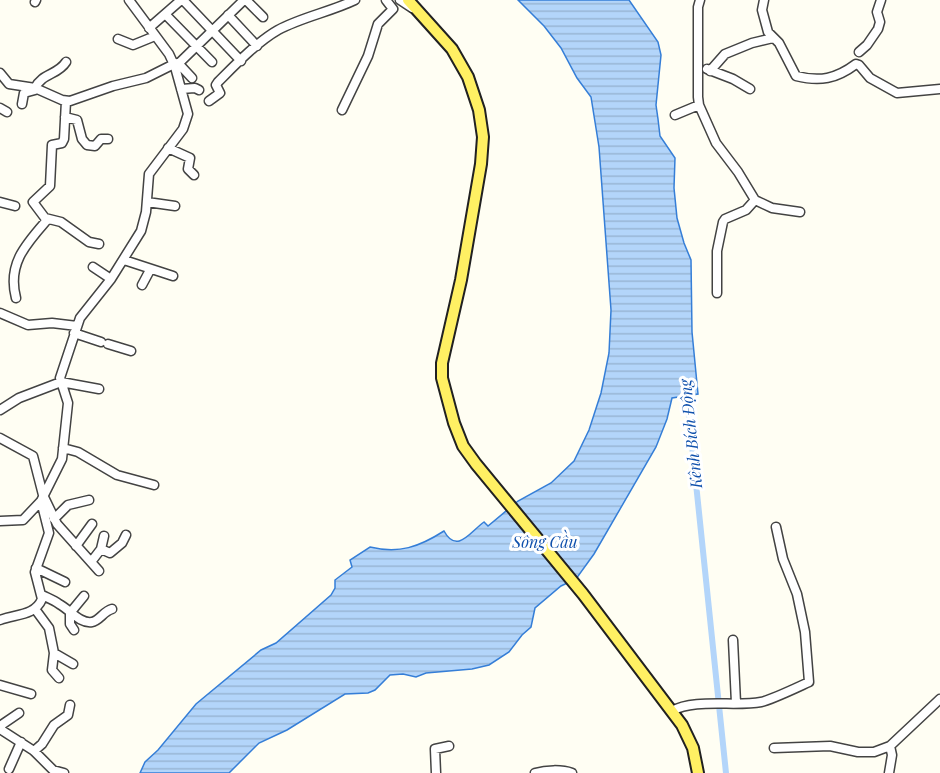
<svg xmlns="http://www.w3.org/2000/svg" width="940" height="773" font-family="'Playfair Display',serif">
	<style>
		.water { fill: url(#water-rules); stroke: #357ed7; stroke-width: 1.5 }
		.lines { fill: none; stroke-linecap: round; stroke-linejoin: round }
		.canal { stroke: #b3d5fa; stroke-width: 6 }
		.minor-casing { stroke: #434343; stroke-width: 11 }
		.major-casing { stroke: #212121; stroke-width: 14 }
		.minor { stroke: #fff; stroke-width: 8 }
		.major { stroke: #fff063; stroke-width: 10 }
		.labels { text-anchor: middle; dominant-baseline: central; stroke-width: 6; stroke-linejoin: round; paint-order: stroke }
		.water-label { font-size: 16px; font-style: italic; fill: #0f50ac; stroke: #fff }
	</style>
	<defs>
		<pattern id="water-rules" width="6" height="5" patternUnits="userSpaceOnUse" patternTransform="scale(1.5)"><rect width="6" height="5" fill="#b3d5fa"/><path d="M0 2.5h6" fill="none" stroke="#99b6d5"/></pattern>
	</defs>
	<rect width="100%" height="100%" fill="#fffef3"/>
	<path class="water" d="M518 0H629L658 42 661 55 656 105 658 119 660 136 675 158 674 188 677 218 684 243 691 260 692 332 698 394 672 398 667 419 656 447 594 554 576 579 561 586 535 608 531 627 522 635 509 652 489 665 472 669 426 673 416 677 403 674 390 675 375 690 368 693 345 694 287 730 259 743 229 773H140L145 762 158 750 196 704 261 650 276 643 331 595 335 588V580L352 567 350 560 370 547C399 554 419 547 444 531 457 555 471 531 484 522L488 526 518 501 551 483 574 461 589 430 601 393 609 353 611 310 599 147 591 97 577 78 561 48 544 26Z"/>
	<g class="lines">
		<path class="canal" d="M686 387 726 773"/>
		<g class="minor-casing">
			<path id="minor" d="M183 0 241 61
				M246 0 263 17
				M400 0 412 8
				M700 0 698 7V97L699 105 716 143 738 172 755 200 772 208 800 212
				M764 0 762 10 768 32 779 43 796 76C820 82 836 79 856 64L859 65 870 78 897 93 940 89
				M35 2 36 0
				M165 14 212 62
				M228 15 257 46
				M149 28 181 0
				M118 39 133 45 155 36
				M859 52 867 45 878 29 880 22 877 12 881 0
				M178 63 192 78
				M175 67 244 0
				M707 69 733 79 750 89
				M710 71 725 54 752 43 773 38
				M0 73 9 84 35 88 62 100 70 101 113 86 146 78 174 64
				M35 88C42 73 58 75 66 62
				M181 89 195 88 199 90
				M66 101 64 139 62 143 52 145 50 186 33 202 45 218 61 222 89 242 99 244
				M209 101 220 93 216 85 218 82C235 65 257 42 278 30 302 17 330 12 355 0
				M22 104 24 93 35 90
				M0 108 7 112
				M342 110 368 56 378 24 393 9 386 0
				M675 115 699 105
				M65 117 77 120 82 139 87 145 95 146 101 139H108
				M168 148 190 158 188 169 194 175
				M0 202 15 206
				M147 202 175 206
				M124 260 173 276
				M93 267 111 279
				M142 285 150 270
				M717 293V251L723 222 725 219 746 210 755 200
				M16 298C7 264 26 244 47 220
				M0 313 28 325 52 323 77 326
				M74 333 101 342
				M108 344 131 351
				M0 410 19 398 61 382 99 389
				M0 438 33 456 43 495 57 524 99 571
				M63 448 78 452 117 475 154 485
				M54 519 68 505 89 500
				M0 521 23 520 41 501
				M76 546 92 524
				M101 549 110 553 122 543 126 535
				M91 562 101 549 104 536
				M36 568 65 582
				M42 595C48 598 54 600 59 604 69 609 80 624 92 622 99 621 104 611 112 609
				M35 609 49 628 54 653 73 664
				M0 620C15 614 35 616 42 599L35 572 49 533 41 501 62 459 68 403 60 378 80 318 111 279 141 231 146 212 149 174 183 129 188 114 175 67 169 54 129 0
				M74 630 70 624V613L84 596
				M733 640 736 703
				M54 653 52 670 59 678
				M0 685 31 694
				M672 711C694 698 736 707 761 702 771 700 798 687 809 682L805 632 797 594 783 559 776 527
				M0 726 19 713
				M0 729 34 751 53 770 64 773
				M774 748 830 746 858 752H874L890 746 940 699
				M34 751 42 744 54 725 68 715 70 705
				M9 769 21 742
				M436 773 435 749 449 746
				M535 773C546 770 561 769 572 773
				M889 773 892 755 890 746"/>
		</g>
		<g class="major-casing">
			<path id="major" d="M408 0 452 49 468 77 479 110 483 137 481 164 461 280 442 363V378L454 423 463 446 476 464 583 594 682 725 693 748 698 773"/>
		</g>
		<use href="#minor" class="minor"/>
		<use href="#major" class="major"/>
	</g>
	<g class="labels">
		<g class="water-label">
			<text transform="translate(690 434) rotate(-96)">Kênh Bích Động</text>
			<text x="545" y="541">Sông Cầu</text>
		</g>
	</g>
</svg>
